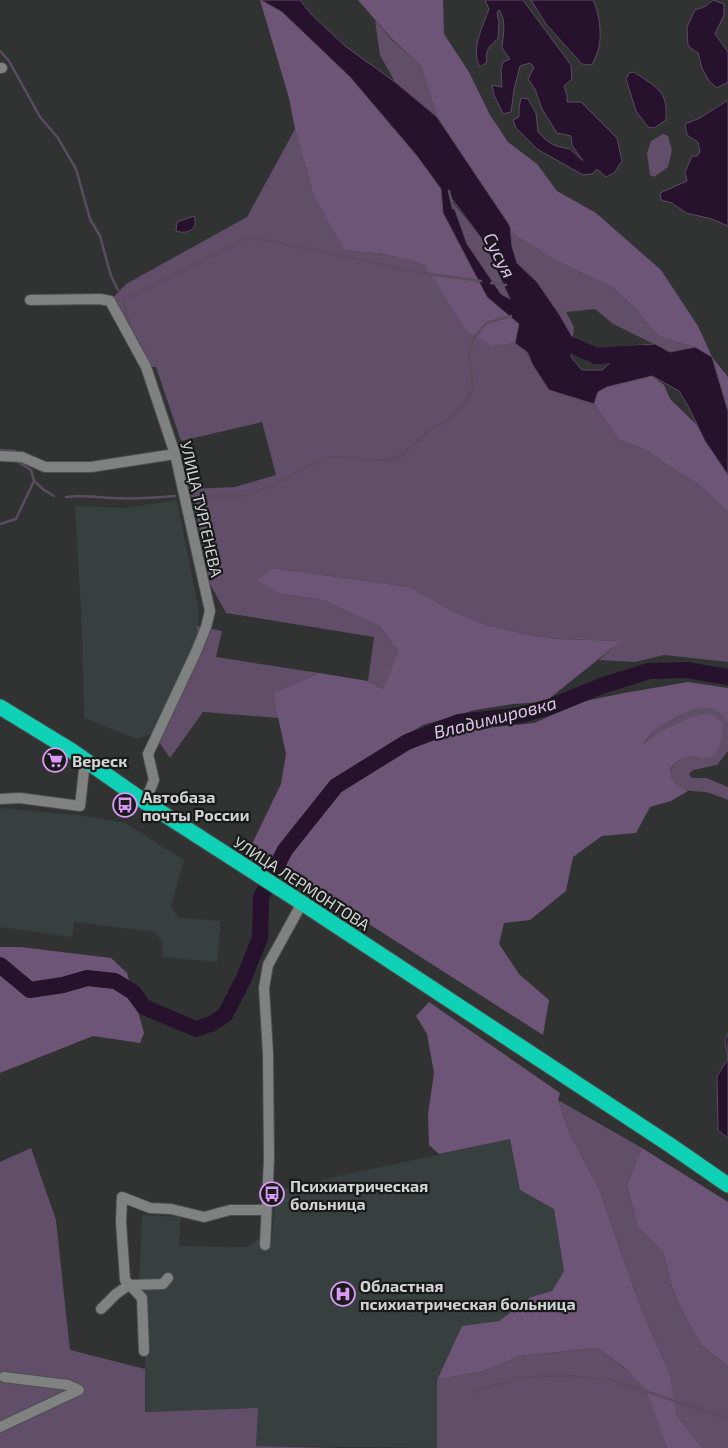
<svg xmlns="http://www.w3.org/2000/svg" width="728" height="1448" font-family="'Exo 2',sans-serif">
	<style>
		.built { fill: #37403e }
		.green { fill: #614e68 }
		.forest { fill: #6c5576 }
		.water { fill: #27122e; stroke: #5b4c60; fill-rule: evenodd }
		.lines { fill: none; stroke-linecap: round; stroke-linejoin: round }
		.stream { stroke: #5b4c60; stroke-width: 2.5 }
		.river { stroke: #27122e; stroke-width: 16 }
		.street-casing { stroke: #4c4f4e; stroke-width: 12 }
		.highway-casing { stroke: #4c4f4e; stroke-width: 17 }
		.street { stroke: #7f8281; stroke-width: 10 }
		.highway { stroke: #0ed1b6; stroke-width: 15 }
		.labels { text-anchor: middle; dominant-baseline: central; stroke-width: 4.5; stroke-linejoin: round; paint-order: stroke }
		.street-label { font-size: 16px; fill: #d3d5d5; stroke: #191a1a }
		.poi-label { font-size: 16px; font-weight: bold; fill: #d3d5d5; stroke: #191a1a; text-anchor: start }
		.water-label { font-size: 18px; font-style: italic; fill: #e6bdf6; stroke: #191a1a }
	</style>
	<rect width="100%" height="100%" fill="#303332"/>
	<path class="built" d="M177 500 199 612 197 635 153 733 137 739 84 718 82 630 75 506 126 508Z
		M0 808 78 815 125 823 184 860 171 906 179 918 221 921 217 962 162 957 163 942 155 932 74 922 72 937 0 927Z
		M510 1139 520 1190 554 1209 564 1271 552 1291 531 1297 499 1321 462 1326 437 1380V1448L256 1446 257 1408 145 1412V1283H139L142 1215 181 1217 179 1246 247 1247 259 1238H272L276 1190Z"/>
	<path class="green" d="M375 20 392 40 421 66 437 117 395 82 380 55Z
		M295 129 314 197 344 250 384 254 425 265 492 346 515 343 526 351 532 364 549 390 594 404 619 440 646 450 673 469 697 483 728 512V662L664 655 635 662 599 660 620 641 559 639 530 635 486 625 453 611 409 587 273 568 282 594 323 600 379 626 398 651 383 689 368 681 374 637 226 613 210 584 192 489 235 487 276 475 262 422 181 441 156 367H146L110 301 126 284 247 217Z
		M663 134 668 136 672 150 668 167 654 177 650 175 647 153 651 141Z
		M450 199 482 239 511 299 501 294 467 244 453 210Z
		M510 226 516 236 559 262 612 287 635 308 651 328 660 337 695 347 670 352 613 324 595 309 566 312 574 327 573 338 559 314 537 282 517 263 511 243Z
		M197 626 222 631 216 657 319 673 273 693 279 718 203 712 170 758 153 733 197 635Z
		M703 707 716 710 725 718 728 724V751L717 765 693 770 689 774 692 778H706L728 787V800C721 797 713 794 706 792 695 791 685 792 676 785 661 773 677 757 691 756 696 756 702 758 707 759L704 713C680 721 660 732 641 747L656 728 687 712Z
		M558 1100 642 1148 627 1185 638 1227 663 1252 672 1287 685 1317 702 1346 728 1366V1448H703L676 1415 651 1401 667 1448H437V1380L483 1371 520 1356 597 1348 626 1369 669 1372 640 1306 599 1189 569 1132Z
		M31 1148 56 1220 70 1350 145 1369V1412L258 1408 256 1446 339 1448H0V1162Z"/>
	<path class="forest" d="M260 0 282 12 350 77 417 156 441 189 443 213 487 297 519 324 515 343 492 346 466 330 425 265 384 254 344 250 314 197 295 129 289 98Z
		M358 0H443L444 34 469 72 490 115 508 142 537 164 557 191 596 213 661 270 698 326 712 357 728 377V411L712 357 695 347 660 337 651 328 635 308 612 287 559 262 516 236 437 117 421 66 392 39Z
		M652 376 664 385 670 399 696 424 728 475V512L697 483 673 469 646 450 619 440 594 404 597 392 607 387Z
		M273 568 409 587 453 611 486 625 530 635 559 639 621 641 545 702 513 704 475 710 423 725 385 748 468 730 534 723 585 701 624 693 688 682 728 688V724C715 698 692 709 673 719 668 722 661 725 656 729 651 733 647 739 643 744L662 731 689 718 704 713 715 716 723 724C723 734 720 753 709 758 704 760 698 757 694 756 685 756 670 763 670 772 670 783 679 786 688 791L671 801 650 807 636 833 602 836 573 857 566 891 530 920 504 923 499 944 519 974 549 1000 543 1035 253 850 252 844 281 784 286 754 273 693 319 673 368 681 383 689 398 651 379 626 323 600 282 594 257 581Z
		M0 947H21L111 958 127 973 144 1033 140 1043 93 1036 0 1073Z
		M429 1002 560 1093 558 1100 569 1132 599 1189 640 1306 669 1372 676 1415 703 1448H667L646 1389 624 1367 597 1348 520 1356 483 1371 437 1380 462 1326 499 1321 531 1297 552 1291 564 1271 554 1209 520 1190 510 1139 439 1154 429 1145 428 1114 434 1073 427 1034 416 1016Z
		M642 1148 728 1202V1366L702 1346 685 1317 672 1287 663 1252 638 1227 627 1185Z"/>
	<path class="water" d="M261 0H300L311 14 345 46 395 82 437 117 510 226 512 246 517 263 537 282 559 314 573 338 571 357 582 370H602L629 346 655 344 670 352 695 347 712 357 728 411V475L705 441 688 406 679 391 652 376 607 387 598 392 594 404 549 390 532 364 528 353 515 343 519 324 487 297 443 213 441 189 417 156 350 77 282 12ZM450 196 482 239 510 299 501 294 467 244Z
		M485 0H523L571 65 572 79 564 86 567 95V102H581L617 138 622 161 614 173 606 177 597 169 592 174 583 175 537 149 516 128 513 120 519 117V108L521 98 528 99 536 113 538 132 546 140 556 146 570 149 583 161 572 145 571 136 557 133 542 109 535 89 528 79 534 67 530 63 520 66 514 90 511 112 503 114 494 95 492 85 502 87 501 70 503 62 510 59 502 48C503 35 507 21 499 10L497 12 499 23 498 39C489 46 485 50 487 62L480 67C470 50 483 26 489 9Z
		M531 0H593C599 12 602 33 599 47 598 53 594 59 592 65L582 64 546 24Z
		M713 0 724 4V15L715 34 728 52V82L717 88 709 81 702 68 698 53 688 46 687 27 695 10 706 6Z
		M634 72C657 88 668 90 666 120L654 128 648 127 636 111 626 79 629 73Z
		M728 100V226L712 219 686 213 672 203 661 200 660 193 687 181 685 172 692 156H697L700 152 698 142 687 135 685 124 700 118Z
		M194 216C199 229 187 235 176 231L177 222Z
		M728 1033V1138L718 1130 717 1076 728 1059 725 1039Z"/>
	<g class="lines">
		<path class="stream" d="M0 51 9 61 40 117 58 138 76 169 90 219 100 236 111 276 118 290
			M449 191 453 208
			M491 283 506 285
			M131 332 123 300 247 238H254L428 274 481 281
			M137 341 145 351
			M0 450 15 451
			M18 462 31 470 34 481 44 490 54 496
			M188 496H243L272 486 314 463 330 457H343L369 461 387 460 402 455 430 430 449 419 466 402 473 389 469 357 472 341 486 323 511 316
			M66 497C82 495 96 497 112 498 133 499 154 498 175 496
			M0 524 16 519 34 481
			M473 1392 518 1378 559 1375 613 1380 728 1419"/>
		<path class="river" d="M553 337 596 356 641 353
			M0 965 30 990 63 985 87 978 115 981 133 992 144 1007 196 1029 211 1024 225 1015 243 980 260 938 261 897 285 850 336 786 407 742 459 722 521 715 552 706 604 685 649 671 687 670 728 677"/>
		<g class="street-casing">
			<path id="street" d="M0 68H2
				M30 300 100 299 110 301 146 367 175 454 210 611 206 627 196 652 148 754 154 780 145 802
				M0 456 22 457 45 467H91L175 454
				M0 799 20 798 80 806 85 761
				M265 1245 269 1159 268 1054 264 988 268 965 302 903
				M101 1309 116 1294 129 1285 163 1284 168 1278
				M144 1351 142 1298 125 1280 121 1222 122 1197 150 1208 171 1209 204 1217 230 1210H266
				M0 1427 79 1390 68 1385 4 1377"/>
		</g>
		<g class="highway-casing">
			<path id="highway" d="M0 707 72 751 145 802 302 903 670 1145 728 1185"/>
		</g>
		<use href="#street" class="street"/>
		<use href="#highway" class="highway"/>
	</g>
	<defs>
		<g id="supermarket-ring" transform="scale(1.25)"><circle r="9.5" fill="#191a1a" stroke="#db99f5" stroke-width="1.5"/><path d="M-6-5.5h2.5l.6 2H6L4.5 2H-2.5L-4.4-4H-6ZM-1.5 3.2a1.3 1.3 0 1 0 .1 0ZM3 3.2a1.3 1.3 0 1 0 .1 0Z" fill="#db99f5"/></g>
		<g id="bus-ring" transform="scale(1.25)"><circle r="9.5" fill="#191a1a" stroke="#db99f5" stroke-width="1.5"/><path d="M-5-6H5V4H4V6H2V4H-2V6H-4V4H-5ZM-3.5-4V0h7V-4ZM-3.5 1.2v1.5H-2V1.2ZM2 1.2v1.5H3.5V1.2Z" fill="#db99f5"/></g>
		<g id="hospital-ring" transform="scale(1.25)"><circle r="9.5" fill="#191a1a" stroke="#db99f5" stroke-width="1.5"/><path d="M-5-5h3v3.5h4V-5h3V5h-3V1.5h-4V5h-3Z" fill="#db99f5"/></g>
	</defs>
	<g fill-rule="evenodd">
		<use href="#supermarket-ring" x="55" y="760"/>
		<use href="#bus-ring" x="125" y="805"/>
		<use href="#bus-ring" x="272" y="1194"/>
		<use href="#hospital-ring" x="343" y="1294"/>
	</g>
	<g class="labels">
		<g class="street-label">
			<text transform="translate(202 509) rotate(77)">УЛИЦА ТУРГЕНЕВА</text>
			<text transform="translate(302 883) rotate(33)">УЛИЦА ЛЕРМОНТОВА</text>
		</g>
		<g class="poi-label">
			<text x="72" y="760">Вереск</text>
			<text x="142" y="796">Автобаза<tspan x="142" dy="18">почты России</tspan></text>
			<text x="290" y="1185">Психиатрическая<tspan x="290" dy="18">больница</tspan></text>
			<text x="360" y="1285">Областная<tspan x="360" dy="18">психиатрическая больница</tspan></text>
		</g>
		<g class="water-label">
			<text transform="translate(500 255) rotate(63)">Сусуя</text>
			<text transform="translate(495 717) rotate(-14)">Владимировка</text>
		</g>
	</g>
</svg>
